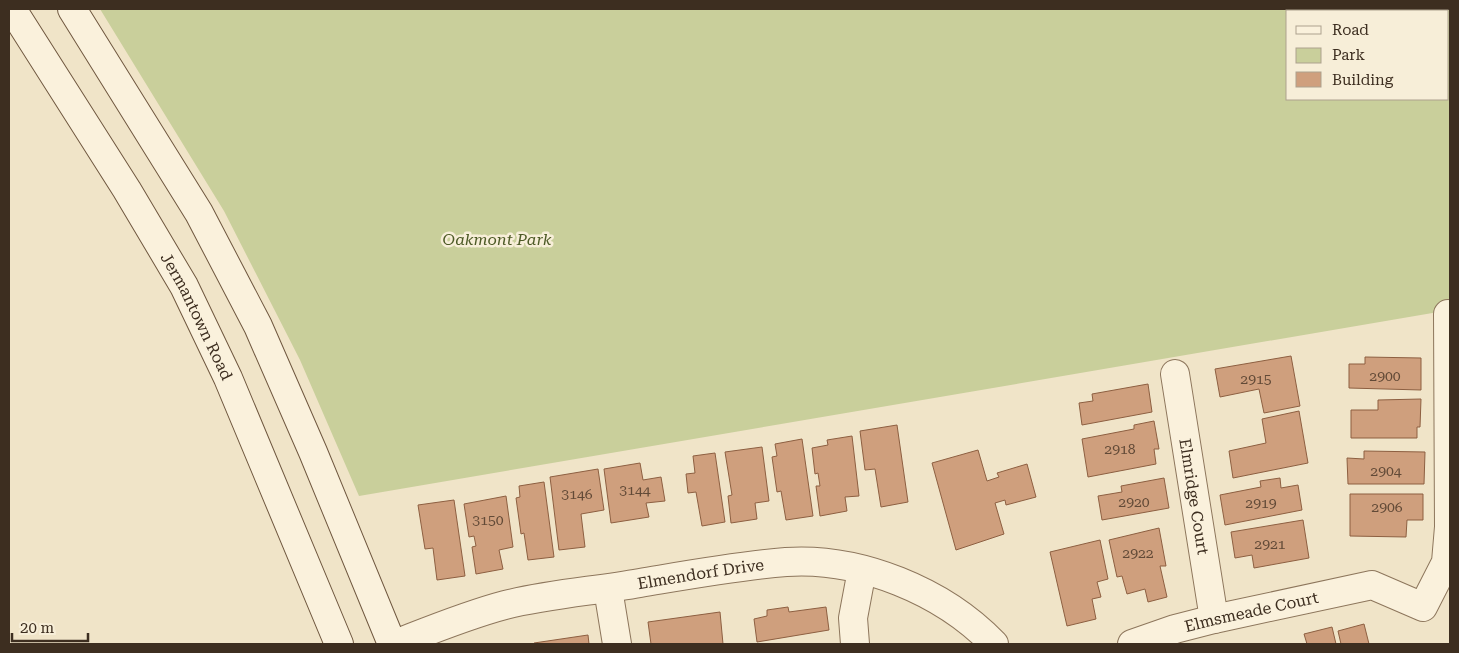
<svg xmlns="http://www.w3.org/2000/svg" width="1459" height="653" font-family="'Roboto Serif',serif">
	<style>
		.green { fill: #c9cf9b; fill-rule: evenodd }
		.building { fill: #cf9f7d; stroke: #8d5f41 }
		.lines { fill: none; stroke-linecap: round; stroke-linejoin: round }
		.minor-casing { stroke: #8d765c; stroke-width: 30 }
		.secondary-casing { stroke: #6f573f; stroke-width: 30 }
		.minor { stroke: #faf1dc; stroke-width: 28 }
		.secondary { stroke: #faf1dc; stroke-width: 28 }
		.labels { text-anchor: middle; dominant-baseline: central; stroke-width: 5; stroke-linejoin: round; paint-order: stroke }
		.number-label { font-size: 14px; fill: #624a37 }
		.park-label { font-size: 16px; font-style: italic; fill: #4d5a26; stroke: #f7eed8 }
		.street-label { font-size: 16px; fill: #3d2e20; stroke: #f7eed8 }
	</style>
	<rect width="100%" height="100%" fill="#f0e4c8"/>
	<path class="green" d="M100 9H1450V310L359 496 300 360 224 211ZM1288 11H1448V99H1288Z"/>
	<path class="building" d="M1291 356 1300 406 1264 413 1259 389 1220 397 1215 369Z
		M1365 357 1421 358V390L1349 388V364H1365Z
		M1148 384 1152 412 1082 425 1079 403 1093 401 1092 394Z
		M1421 399 1420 427H1417V438H1351V410H1378V400Z
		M1299 411 1308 463 1233 478 1229 451 1266 443 1262 419Z
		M1154 421 1159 449H1154L1156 464 1088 477 1082 439 1134 429V425Z
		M897 425 908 502 881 507 875 469 865 470 860 431Z
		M852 436 859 496 845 497 847 511 820 516 816 486H820L818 473 815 474 812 448 828 445 827 440Z
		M802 439 813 516 786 520 781 491 777 492 772 457 777 456 775 444Z
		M762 447 769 501 755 503 757 519 731 523 728 496 732 495 725 452Z
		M978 450 987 481 999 477 997 473 1027 464 1036 497 1006 505 1005 500 995 503 1004 534 956 550 932 463Z
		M1364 451 1425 452 1424 484H1348L1347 458 1364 459Z
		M715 453 725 522 702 526 696 492 688 493 686 474 695 473 693 456Z
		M640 463 643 480 661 477 665 501 646 503 649 517 611 523 604 469Z
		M598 469 604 510 581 514 585 547 559 550 550 477Z
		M1164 478 1169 508 1102 520 1098 496 1122 492 1121 486Z
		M1280 478 1281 488 1298 485 1302 510 1225 525 1220 495 1261 487 1260 481Z
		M544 482 554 557 528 560 524 533 521 534 516 498 520 497 519 486Z
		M1350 494H1423V520H1407L1406 537 1350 536Z
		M506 496 513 547 499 550 503 569 476 574 472 547 476 546 474 536 469 537 464 504Z
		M454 500 465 576 437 580 433 548 425 549 418 505Z
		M1303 520 1309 558 1254 568 1252 555 1235 558 1231 532Z
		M1159 528 1166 566H1160L1167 597 1148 602 1145 589 1127 594 1122 576 1117 577 1109 540Z
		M1100 540 1108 579 1097 582 1101 597 1092 599 1096 619 1067 626 1050 552Z
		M788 607 789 612 826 607 829 630 757 642 754 619 767 616V610Z
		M720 612 723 644H651L648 622Z
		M1364 624 1369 644H1341L1338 631Z
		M1332 627 1336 644H1307L1304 634Z
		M588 635 589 644H534V643Z"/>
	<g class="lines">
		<g class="minor-casing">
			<g id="minor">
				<path id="s1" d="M1175 374 1214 619"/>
				<path d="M608 589 617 644"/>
				<path id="s2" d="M395 644C431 630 467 615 505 605 549 594 595 591 640 583 688 575 737 566 786 562 860 557 943 591 994 644"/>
				<path d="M855 644 853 618 862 570"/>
				<path id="s3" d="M1132 644 1175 629 1214 619 1372 585 1423 607 1446 562 1449 527 1448 314"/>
			</g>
		</g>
		<g class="secondary-casing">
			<g id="secondary">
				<path id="s4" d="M12 9 127 190 184 286 228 378 339 644"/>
				<path d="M72 9 199 213 258 326 313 452 392 644"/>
			</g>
		</g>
		<use href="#minor" class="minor"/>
		<use href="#secondary" class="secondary"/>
	</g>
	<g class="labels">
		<g class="number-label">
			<text x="1385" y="376">2900</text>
			<text x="1256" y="379">2915</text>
			<text x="1120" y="449">2918</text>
			<text x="1386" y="471">2904</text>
			<text x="635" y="490">3144</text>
			<text x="577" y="494">3146</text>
			<text x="1134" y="502">2920</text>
			<text x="1261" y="503">2919</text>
			<text x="1387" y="507">2906</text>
			<text x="488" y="520">3150</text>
			<text x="1270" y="544">2921</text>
			<text x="1138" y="553">2922</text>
		</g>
		<g class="park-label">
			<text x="497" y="239">Oakmont Park</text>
		</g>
		<g class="street-label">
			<text stroke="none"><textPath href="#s4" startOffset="359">Jermantown Road</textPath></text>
			<text stroke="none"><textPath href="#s1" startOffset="124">Elmridge Court</textPath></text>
			<text stroke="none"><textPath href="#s2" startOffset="315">Elmendorf Drive</textPath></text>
			<text stroke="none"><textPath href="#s3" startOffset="124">Elmsmeade Court</textPath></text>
		</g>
	</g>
	<rect width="1459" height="653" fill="none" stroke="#3d2e20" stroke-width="20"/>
	<rect x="1286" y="10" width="162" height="90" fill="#f7eed8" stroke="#ada18e"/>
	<rect x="1296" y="26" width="25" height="8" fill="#faf1dc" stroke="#ada18e"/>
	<text x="1332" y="35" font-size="15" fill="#3d2e20">Road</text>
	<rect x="1296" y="48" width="25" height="15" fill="#c9cf9b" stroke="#ada18e"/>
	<text x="1332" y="60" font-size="15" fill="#3d2e20">Park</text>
	<rect x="1296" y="72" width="25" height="15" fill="#cf9f7d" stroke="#ada18e"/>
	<text x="1332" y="85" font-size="15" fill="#3d2e20">Building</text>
	<path d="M12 633v8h76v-8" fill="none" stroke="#3d2e20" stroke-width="2.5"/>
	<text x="20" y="633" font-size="15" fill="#3d2e20" stroke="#f7eed8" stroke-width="4" paint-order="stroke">20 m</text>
</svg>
